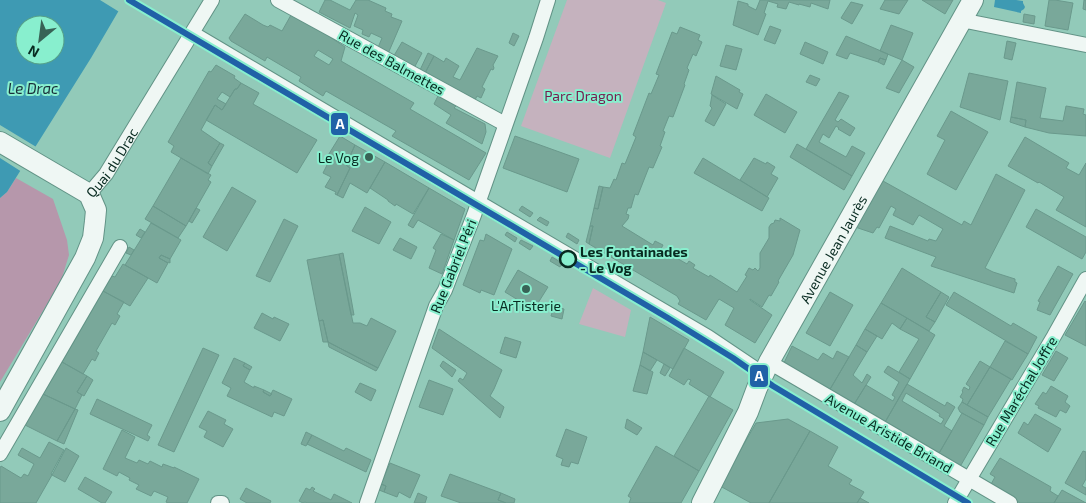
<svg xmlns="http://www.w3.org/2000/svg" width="1086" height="503" font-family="'Exo 2',sans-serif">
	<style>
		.green { fill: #c5b2be }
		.forest { fill: #b697ab }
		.water { fill: #3e9ab3; fill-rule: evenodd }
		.pier { fill: #92cab9 }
		.building { fill: #79a89a; stroke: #6a998c; fill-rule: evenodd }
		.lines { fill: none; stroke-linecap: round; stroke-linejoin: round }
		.street-casing { stroke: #629386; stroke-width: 16 }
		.secondary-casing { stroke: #629386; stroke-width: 22 }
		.street { stroke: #eff7f4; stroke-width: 14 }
		.secondary { stroke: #eff7f4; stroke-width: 20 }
		.tram-1-casing { stroke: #88efce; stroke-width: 10 }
		.tram-1 { stroke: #2061a7; stroke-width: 6 }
		.poi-dot { fill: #386356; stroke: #88efce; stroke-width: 2 }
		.stop-dot { fill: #88efce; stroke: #082b21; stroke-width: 2.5 }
		.labels { text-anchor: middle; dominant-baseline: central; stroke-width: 4; stroke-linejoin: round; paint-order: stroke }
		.street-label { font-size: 14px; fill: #082b21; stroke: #88efce }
		.park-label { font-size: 14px; fill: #771c4f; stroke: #88efce }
		.poi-label { font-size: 14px; fill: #082b21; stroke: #88efce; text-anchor: end }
		.stop-label { font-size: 14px; font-weight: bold; fill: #082b21; stroke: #88efce; text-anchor: start }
		.water-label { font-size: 15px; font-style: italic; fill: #192f3a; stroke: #88efce }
		.line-badge { stroke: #88efce; stroke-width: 2 }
		.badge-label { font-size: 14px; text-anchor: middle; font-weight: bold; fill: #fff }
	</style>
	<rect width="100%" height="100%" fill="#92cab9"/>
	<path class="green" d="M567 0H658L666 3 610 158 521 126Z
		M593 288 631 310 625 337 579 324Z"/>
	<path class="forest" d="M16 178 53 199 67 240 69 255 61 281 0 382V198L7 192Z"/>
	<path class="water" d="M0 0H125L91 58 7 192 0 198ZM25 25H55V55H25Z
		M995 0H1016L1023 1V3L1025 7 1024 9 1021 11V13L994 7Z"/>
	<path class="pier" d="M100 0H128L121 13Z
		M0 125 38 148 22 172 0 158Z"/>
	<path class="building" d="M325 0H330L350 10 356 0H368L386 8 385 11 392 14 391 17 402 21 387 56 377 50 382 38 371 33 369 37 362 34 363 30 354 26 358 15 355 13 350 28 319 12Z
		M760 0H830L828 9 811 3 810 7 799 4V5L789 2 786 9 777 7 778 4 768 1 764 13 766 14 758 35 733 25 738 1 748 4V6L756 10Z
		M885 0H908L899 14 880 9Z
		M922 0H953L945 14Z
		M1049 0H1055L1073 3 1068 30 1045 26Z
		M1084 0H1086V10L1083 9Z
		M851 2 863 5 852 24 841 18Z
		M245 14 263 25 268 27 270 25 282 31 291 15 327 35 345 47 341 61 414 103 410 109 486 153 469 180 392 136 396 131 326 91 323 96 299 81 301 77 267 57 265 61 231 41 229 38ZM318 50 333 59 329 65 314 56Z
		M1024 14 1035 16 1034 24 1023 22Z
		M891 25 913 33 902 60 880 51Z
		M770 26 781 30 775 44 764 40Z
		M680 27 700 35 698 40 702 42 696 56 693 54 687 68 689 70 684 84 685 85 673 117 669 116 663 131 665 132 660 146 662 147 653 168 649 167 638 195 635 194 631 208H628L626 214 629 215 628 219 622 226 653 245 655 241 663 245 661 249 687 264 689 261 695 265 693 268 709 277 710 275 737 292 747 276 745 275 749 268 753 270 755 268 758 271 760 268V253L769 238V227L771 224 774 223 775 220 780 221V218L800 230 793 255 778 281 779 282 771 296 769 295 762 307 750 299V300L772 315 755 343 725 325 734 308 719 299 706 320 678 304 680 301 677 296 589 244 593 226H590L594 208 598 209 603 187 610 188 614 179 616 180 622 163 625 164 636 137 633 135 649 93 651 94 659 75 656 74 672 32 677 34Z
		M513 33 519 36 514 46 509 43Z
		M846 36 888 54 886 60 880 58 878 62 850 53 847 59 836 55Z
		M1007 41 1016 43 1012 60 1004 58Z
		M402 42 422 53 413 70 392 59Z
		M805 42 828 52 823 64 800 54Z
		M726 45 742 49 736 70 720 66Z
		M477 48 498 56 493 65 494 68 493 70 491 69 482 87 485 89 481 98 477 96 474 102 424 75 434 56 444 62 446 58 459 66 453 77 460 80Z
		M428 53 434 56 425 73 420 70Z
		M880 58 886 60 884 65 878 62Z
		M902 60 914 67 899 93 886 88Z
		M216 65 235 76 234 78 241 83 237 89H235L230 97 222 92 217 99 226 104 222 110 215 105 201 130 220 143 208 163 212 166 208 174 171 152 174 146 168 142 209 71 211 72Z
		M969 73 1008 81 1000 120 960 107Z
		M810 75 820 79 816 86 806 82Z
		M716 76 740 90 739 92 743 94 737 109 711 94Z
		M1017 82 1046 88 1040 118 1063 121 1066 106 1084 109 1083 114 1086 115V136L1049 133 1025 127 1026 120 1011 117Z
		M241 83 259 93 253 104 317 140 297 173 206 120 215 105 222 110 235 89H237Z
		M839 92 849 96 835 120 838 122 841 119 855 128 850 136 838 129 839 128 836 126 829 138 823 134 819 142 846 157 852 146 865 153 852 176 806 149Z
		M766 94 797 112 785 133 754 115Z
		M712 95 726 104 714 126 705 121 712 108 710 106Z
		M438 96 456 106 454 108 485 124 486 132 482 144 446 123 451 115 434 104Z
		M951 111 988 132 956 190 927 174 945 140 937 136Z
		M1011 117 1026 120 1025 127 1010 122Z
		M340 136 355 145 346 165 350 168 337 195 335 194 336 192 325 187 331 177 323 173 330 159 327 157Z
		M515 136 579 159 567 192 503 168Z
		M1025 137 1069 163 1066 168 1079 175 1086 163V227L1056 210 1064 197 1039 182 1038 183 1008 166Z
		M220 143 224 145 212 166 208 163Z
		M797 144 852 176 844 190 790 157Z
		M355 145 385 162 367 193 350 183 343 198 337 195 350 168 346 165Z
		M181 158 211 175 208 180 211 182 186 226 153 206Z
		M703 158 769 198 762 211 694 173Z
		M754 158 766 164 767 162 775 167 771 174 778 178 767 197 740 180Z
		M385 162 429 188 413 214 396 204 395 206 388 201V200L370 188Z
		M996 174 1025 190 985 268 993 272 1015 279V282L1017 283 1014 293 931 266 936 257 885 238 890 226 928 241 929 239 936 241 943 229 919 215 913 225 893 215 896 209 891 206 879 228 877 227 873 233 855 227 883 181 962 225 964 221 971 225Z
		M599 186 603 187 598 209 594 208Z
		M232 187 256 201 227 251 203 237Z
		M429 188 465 209 454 240 418 220 413 228 408 225Z
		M153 206 186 226 178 238 145 219Z
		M522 206 533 213 530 217 519 210Z
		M365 207 391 222 379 244 352 231Z
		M196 208 200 210 192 223 189 221Z
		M1036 209 1086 237V252L1082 259 1026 227Z
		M540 217 549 222 547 226 537 220Z
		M284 219 298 226 270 282 256 276Z
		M151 223 181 240 170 259 161 255 159 258 168 263 157 283 125 265Z
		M590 226H593L589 244 586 242Z
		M140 229 145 232 141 238 136 235Z
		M507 232 517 238 515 242 505 235Z
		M568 233 579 240 577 244 566 237Z
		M441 234 454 240 442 274 429 268 436 250 433 248Z
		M486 234 512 249 494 295 481 290 480 293 463 285 480 240 484 241Z
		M400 238 417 247 411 259 393 250Z
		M521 240 533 246 530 250 519 243Z
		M129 247 134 250 131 255 126 253Z
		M343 253 354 315H351L339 254Z
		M339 254 353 323H360L367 326 371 318 396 331 378 368 328 342 323 320 319 321 307 260Z
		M161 255 170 259V263L168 262V263L159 258Z
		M552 257 562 263 560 267 550 261Z
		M123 264 148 278 130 306 103 291 112 276 115 277Z
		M1058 266 1073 274 1050 315 1037 310 1040 302 1038 301Z
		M902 268 941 292 926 317 935 322 929 331 881 303Z
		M518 270 548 287 533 311 520 308 523 303 505 292Z
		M103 291 124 302 117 314 120 316 115 325 112 323 96 351 99 353 95 361 92 359 83 374 62 362Z
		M830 292 853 305 830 346 806 333Z
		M941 292 949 297 935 322 926 317Z
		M954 292 1011 326 1013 323 1037 337 1028 354 946 305Z
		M1085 301 1086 302V346L1065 335Z
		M881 303 907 318 900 329 892 323 882 339 865 329Z
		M554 306 557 307 556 309 559 310 560 308 564 309 562 319 551 316Z
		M262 313 273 319 274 317 289 324 280 341 254 328Z
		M650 317 689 340 673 369 643 352Z
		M907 318 935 335 910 379 899 372 919 339 900 329Z
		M323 320 328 342H323L319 321Z
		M439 329 502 370 494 389 490 396 504 407 500 418 458 381 460 378 463 380 467 373 432 348Z
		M865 329 877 336 867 352 856 345Z
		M505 337 521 342 516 358 500 353Z
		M1005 341 1028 354 1012 380 990 367Z
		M328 342 378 368 376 371 329 347Z
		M856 345 867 352 853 375 862 383 867 374 871 377 853 406 829 391Z
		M792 346 818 360 823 353 833 359 837 351 849 357 829 391 783 365Z
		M203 348 219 355 174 452 158 445Z
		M684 348 724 372 710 397 689 384 691 380 688 379 684 385 669 376Z
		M1056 351 1068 358 1054 381 1042 375Z
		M643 352 657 360 650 371 640 365Z
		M234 358 245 363 243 366 250 370 244 382 254 388V386L264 390 263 392 270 396 273 390 292 399 284 416 274 412 272 417 227 396 231 388 222 383Z
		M443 361 456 370 452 377 440 366Z
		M980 361 990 367 967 405 962 402 963 399 960 397 963 392 962 391 964 387 969 390 970 387 966 384Z
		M62 362 87 376 77 392 82 395 75 409 43 394Z
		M245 363 252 367 250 370 243 366Z
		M664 364 670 368 665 376 660 373Z
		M640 365 653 372 647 394 633 391Z
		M888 366 910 379 884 424 853 406 866 385 893 401 895 397 892 395 899 382 884 372Z
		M990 367 1011 379 988 417 967 405Z
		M87 376 93 380 84 396 77 392Z
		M429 380 453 389 443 415 419 407Z
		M360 383 376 390 371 401 355 392Z
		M907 384 945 406 947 402 955 407 944 426 952 431 938 455 884 424ZM906 393 940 414 939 416 944 419 941 424 902 401Z
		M1051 386 1068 396 1065 402 1070 406 1066 413 1060 410 1056 417 1038 408 1039 406 1035 404 1043 392 1046 394Z
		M264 390 272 394 270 396 263 392Z
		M43 394 75 409 57 441 25 425Z
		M709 396 733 410 699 471 674 456Z
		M97 399 152 425 147 435 150 437 148 441 90 414Z
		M962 402 988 417 984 425 960 412 958 408Z
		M75 409 78 410 64 444 57 441Z
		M208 411 226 420 224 424 233 429 223 447 204 437 207 431 199 427Z
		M962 413 984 425 961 465 956 466 938 455Z
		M1035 414 1061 429 1048 452 1018 433 1024 422 1028 425Z
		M627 419 642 428 637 435 625 428Z
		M788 419 810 431 769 503H751L720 486 756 423Z
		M566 429 587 437 578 464 571 462 569 467 561 465 563 459 556 456Z
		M122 430 135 437 125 458 137 463 139 460 148 464 150 461 162 467 163 464 174 468V467L199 479 187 503H168L166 502 168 497 154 491 151 496 136 489 139 485 129 480 130 478 119 472 117 476 103 469Z
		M810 431 838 447 828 466 852 480 849 484 864 492 857 503H769Z
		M306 432 312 435 306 446 301 444Z
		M312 435 344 451 346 448 371 460 366 472 307 444Z
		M49 442 64 450 51 474 52 475 36 503H0V468L1 466 21 478 24 474 28 476 34 464 18 455 22 448 40 458Z
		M656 446 699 471 681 503H629L631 498 628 496Z
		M66 448 79 456 65 482 52 475Z
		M1083 451 1086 452V479L1082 486 1086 488V495L1065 483Z
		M1000 458 1051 487 1050 491 1058 496 1054 503H1020L990 486 995 477 990 474Z
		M390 463 420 475 410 498 399 492 397 497 384 492 386 486 381 484Z
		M450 474 501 493 498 500 506 503H461L441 496Z
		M85 477 112 492 105 503H102L78 489Z
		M381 484 386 486 384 492 379 490Z
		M312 487 315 489 313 491 331 500 334 494 352 503H307L305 502 303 503 299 501 306 488 310 490Z
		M246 488 271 501 270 503H247L240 499Z
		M1062 490 1086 503H1054Z
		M418 493 427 497 425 503H414Z
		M501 493 515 499 514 503H506L498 500Z
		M860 498 869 503H857Z"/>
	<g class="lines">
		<g class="street-casing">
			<g id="street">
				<path d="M278 0 505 124"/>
				<path d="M961 20 1086 45"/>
				<path d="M192 33 478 202 708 337 763 374"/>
				<path id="s1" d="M89 194 106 174 212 0"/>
				<path d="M769 362 1010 503"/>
				<path d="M0 454 120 247"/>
				<path d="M218 503H222"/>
				<path d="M367 503 436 306 445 290 474 215 536 38 548 0"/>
				<path d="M955 503 1054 336 1086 279"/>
			</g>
		</g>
		<g class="secondary-casing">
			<g id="secondary">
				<path d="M0 142 89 194 96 210 95 221 93 238 85 258 0 411"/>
				<path id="s2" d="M702 503 748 412 757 388 769 362 973 0"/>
			</g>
		</g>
		<use href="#street" class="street"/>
		<use href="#secondary" class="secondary"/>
		<g class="tram-1-casing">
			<path id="tram-1" d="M129 0 668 318 733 358 773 386 968 503"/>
		</g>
		<use href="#tram-1" class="tram-1"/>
	</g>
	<g class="poi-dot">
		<circle cx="369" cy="157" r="5"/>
		<circle cx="526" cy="289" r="5"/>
	</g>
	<circle class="stop-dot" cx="568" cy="259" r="8"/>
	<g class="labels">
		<g class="street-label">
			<text transform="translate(392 62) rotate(29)">Rue des Balmettes</text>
			<text stroke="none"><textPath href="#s1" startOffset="39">Quai du Drac</textPath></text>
			<text stroke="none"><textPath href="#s2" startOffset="286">Avenue Jean Jaurès</textPath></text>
			<text transform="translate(453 266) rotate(-68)">Rue Gabriel Péri</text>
			<text transform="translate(1021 391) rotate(-59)">Rue Maréchal Joffre</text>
			<text transform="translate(889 433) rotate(30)">Avenue Aristide Briand</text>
		</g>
		<g class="park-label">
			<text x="583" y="95">Parc Dragon</text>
		</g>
		<g class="poi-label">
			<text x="359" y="157">Le Vog</text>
			<text x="526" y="305" text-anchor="middle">L'ArTisterie</text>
		</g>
		<g class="stop-label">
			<text x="580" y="251">Les Fontainades<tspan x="580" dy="16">- Le Vog</tspan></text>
		</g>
		<g class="water-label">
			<text x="33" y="88">Le Drac</text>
		</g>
	</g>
	<g class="line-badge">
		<rect x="330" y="112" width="19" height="24" rx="5" fill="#2061a7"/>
		<rect x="749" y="364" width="20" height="24" rx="5" fill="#2061a7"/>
	</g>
	<g class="badge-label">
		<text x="340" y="129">A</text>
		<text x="759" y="381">A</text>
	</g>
	<g transform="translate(40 40) rotate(209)"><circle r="24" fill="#88efce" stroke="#55a189"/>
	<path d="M0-4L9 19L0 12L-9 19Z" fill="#386356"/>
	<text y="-8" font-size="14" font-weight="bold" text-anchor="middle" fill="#082b21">N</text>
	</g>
</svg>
